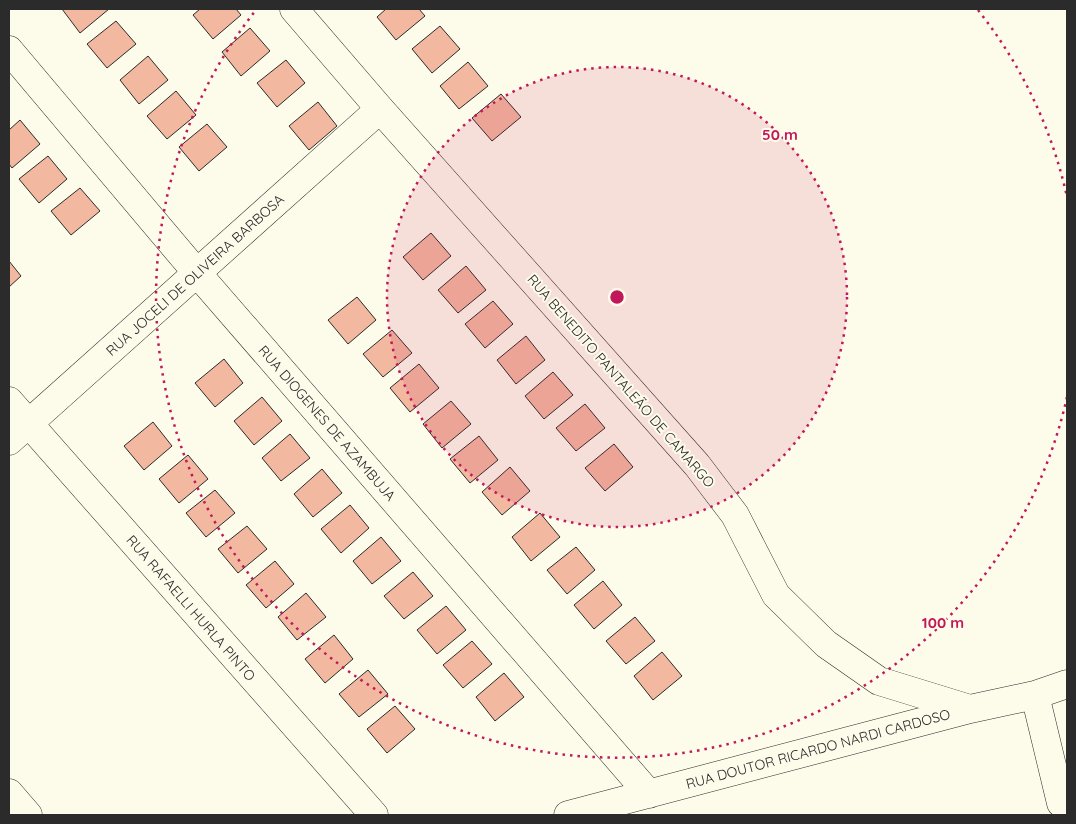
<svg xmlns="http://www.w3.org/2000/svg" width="1076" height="824" font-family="Quicksand,sans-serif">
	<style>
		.building { fill: #f2b8a0; stroke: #2b2b2b }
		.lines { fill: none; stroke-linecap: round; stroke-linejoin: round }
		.street-casing { stroke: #2b2b2b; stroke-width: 29 }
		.street { stroke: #fdfbea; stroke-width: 28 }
		.ring { fill: none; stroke: #c2185b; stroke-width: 2.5; stroke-dasharray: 2.5 5 }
		.labels { text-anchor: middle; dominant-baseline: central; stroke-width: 4; stroke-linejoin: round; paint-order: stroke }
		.street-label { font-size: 14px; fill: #2b2b2b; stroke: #fdfbea }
		.centre { fill: #c2185b; stroke: #fdfbea; stroke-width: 2.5 }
		.ring-label { font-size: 15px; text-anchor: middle; font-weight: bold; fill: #c2185b; stroke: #fdfbea; stroke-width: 4; stroke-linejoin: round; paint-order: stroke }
	</style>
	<rect width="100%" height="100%" fill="#fdfbea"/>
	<path class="building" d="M62 9H109L80 33Z
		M200 9H236L241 15 213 39 193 15Z
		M386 9H419L425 16 396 40 377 17Z
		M116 21 136 44 107 68 87 44Z
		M440 26 460 49 432 73 412 49Z
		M250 28 270 51 241 76 222 52Z
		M148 56 168 80 139 104 120 80Z
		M286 60 305 83 277 107 257 83Z
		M468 62 488 86 459 109 440 86Z
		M176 91 196 115 167 139 147 116Z
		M501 94 521 117 492 141 472 118Z
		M318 102 337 126 309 150 289 126Z
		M20 120 40 144 12 168 9 164V130Z
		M207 124 227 147 199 171 179 147Z
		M48 156 67 179 39 203 19 179Z
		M80 188 100 211 71 235 51 211Z
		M431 233 451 256 423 280 403 257Z
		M9 261 21 276 9 287Z
		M466 266 486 290 458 313 438 290Z
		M357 297 376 320 348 344 328 320Z
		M493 301 513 324 485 348 465 324Z
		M392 330 412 353 383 377 363 354Z
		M526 336 545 360 516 384 497 360Z
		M224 359 243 383 215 407 195 383Z
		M419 364 439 388 410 412 390 388Z
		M553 372 573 395 544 419 525 396Z
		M262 397 282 421 254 445 234 421Z
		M451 401 471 424 442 448 423 424Z
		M585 404 605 428 576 451 556 428Z
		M153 422 172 446 144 470 124 446Z
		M290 434 310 458 281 481 262 458Z
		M479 436 498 460 470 483 450 459Z
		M614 444 633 467 605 491 585 468Z
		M188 455 208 479 179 503 159 479Z
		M510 467 530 491 502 515 482 492Z
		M322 469 342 493 313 517 294 494Z
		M215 490 235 513 206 537 186 513Z
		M350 505 369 528 341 553 321 529Z
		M540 513 560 537 531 561 512 537Z
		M247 526 267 549 238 573 218 549Z
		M381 537 401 561 372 584 353 561Z
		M576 547 595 570 567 594 547 570Z
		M275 561 294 584 266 608 246 585Z
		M413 572 433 596 404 619 384 596Z
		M603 581 622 605 594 629 574 605Z
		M306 593 326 617 297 640 278 617Z
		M446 606 466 630 437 654 417 630Z
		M635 617 655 641 626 664 606 641Z
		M334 635 353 659 325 683 305 659Z
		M472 641 492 664 463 688 443 665Z
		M662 652 682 676 653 700 634 676Z
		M368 670 388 694 359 717 339 694Z
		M504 673 524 697 495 721 476 697Z
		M395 706 415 729 387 753 367 729Z"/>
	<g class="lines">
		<g class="street-casing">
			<path id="street" d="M294 9 380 109 697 465 735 515 776 595 826 644 879 681 970 709
				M9 50 197 273 649 794
				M9 401 374 815
				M9 441 380 109
				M1035 695 1061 803
				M9 793 28 815
				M568 815 970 709 1035 695 1067 684"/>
		</g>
		<use href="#street" class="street"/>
	</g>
	<circle cx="617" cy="297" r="230" fill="#c2185b" fill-opacity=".12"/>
	<g class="ring">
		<circle cx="617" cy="297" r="230"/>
		<path d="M1067 397A461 461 0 1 1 256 10M978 10A461 461 0 0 1 1067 197"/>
	</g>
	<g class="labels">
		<g class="street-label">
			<text transform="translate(195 275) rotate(-42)">RUA JOCELI DE OLIVEIRA BARBOSA</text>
			<text transform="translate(621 381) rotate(49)">RUA BENEDITO PANTALEÃO DE CAMARGO</text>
			<text transform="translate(327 423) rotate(49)">RUA DIOGENES DE AZAMBUJA</text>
			<text transform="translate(191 608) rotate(49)">RUA RAFAELLI HURLA PINTO</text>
			<text transform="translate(818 749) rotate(-15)">RUA DOUTOR RICARDO NARDI CARDOSO</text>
		</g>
	</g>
	<circle cx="617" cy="297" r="8" class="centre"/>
	<g class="ring-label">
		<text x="780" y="140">50 m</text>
		<text x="943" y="628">100 m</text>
	</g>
	<rect width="1076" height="824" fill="none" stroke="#2b2b2b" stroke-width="20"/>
</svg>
